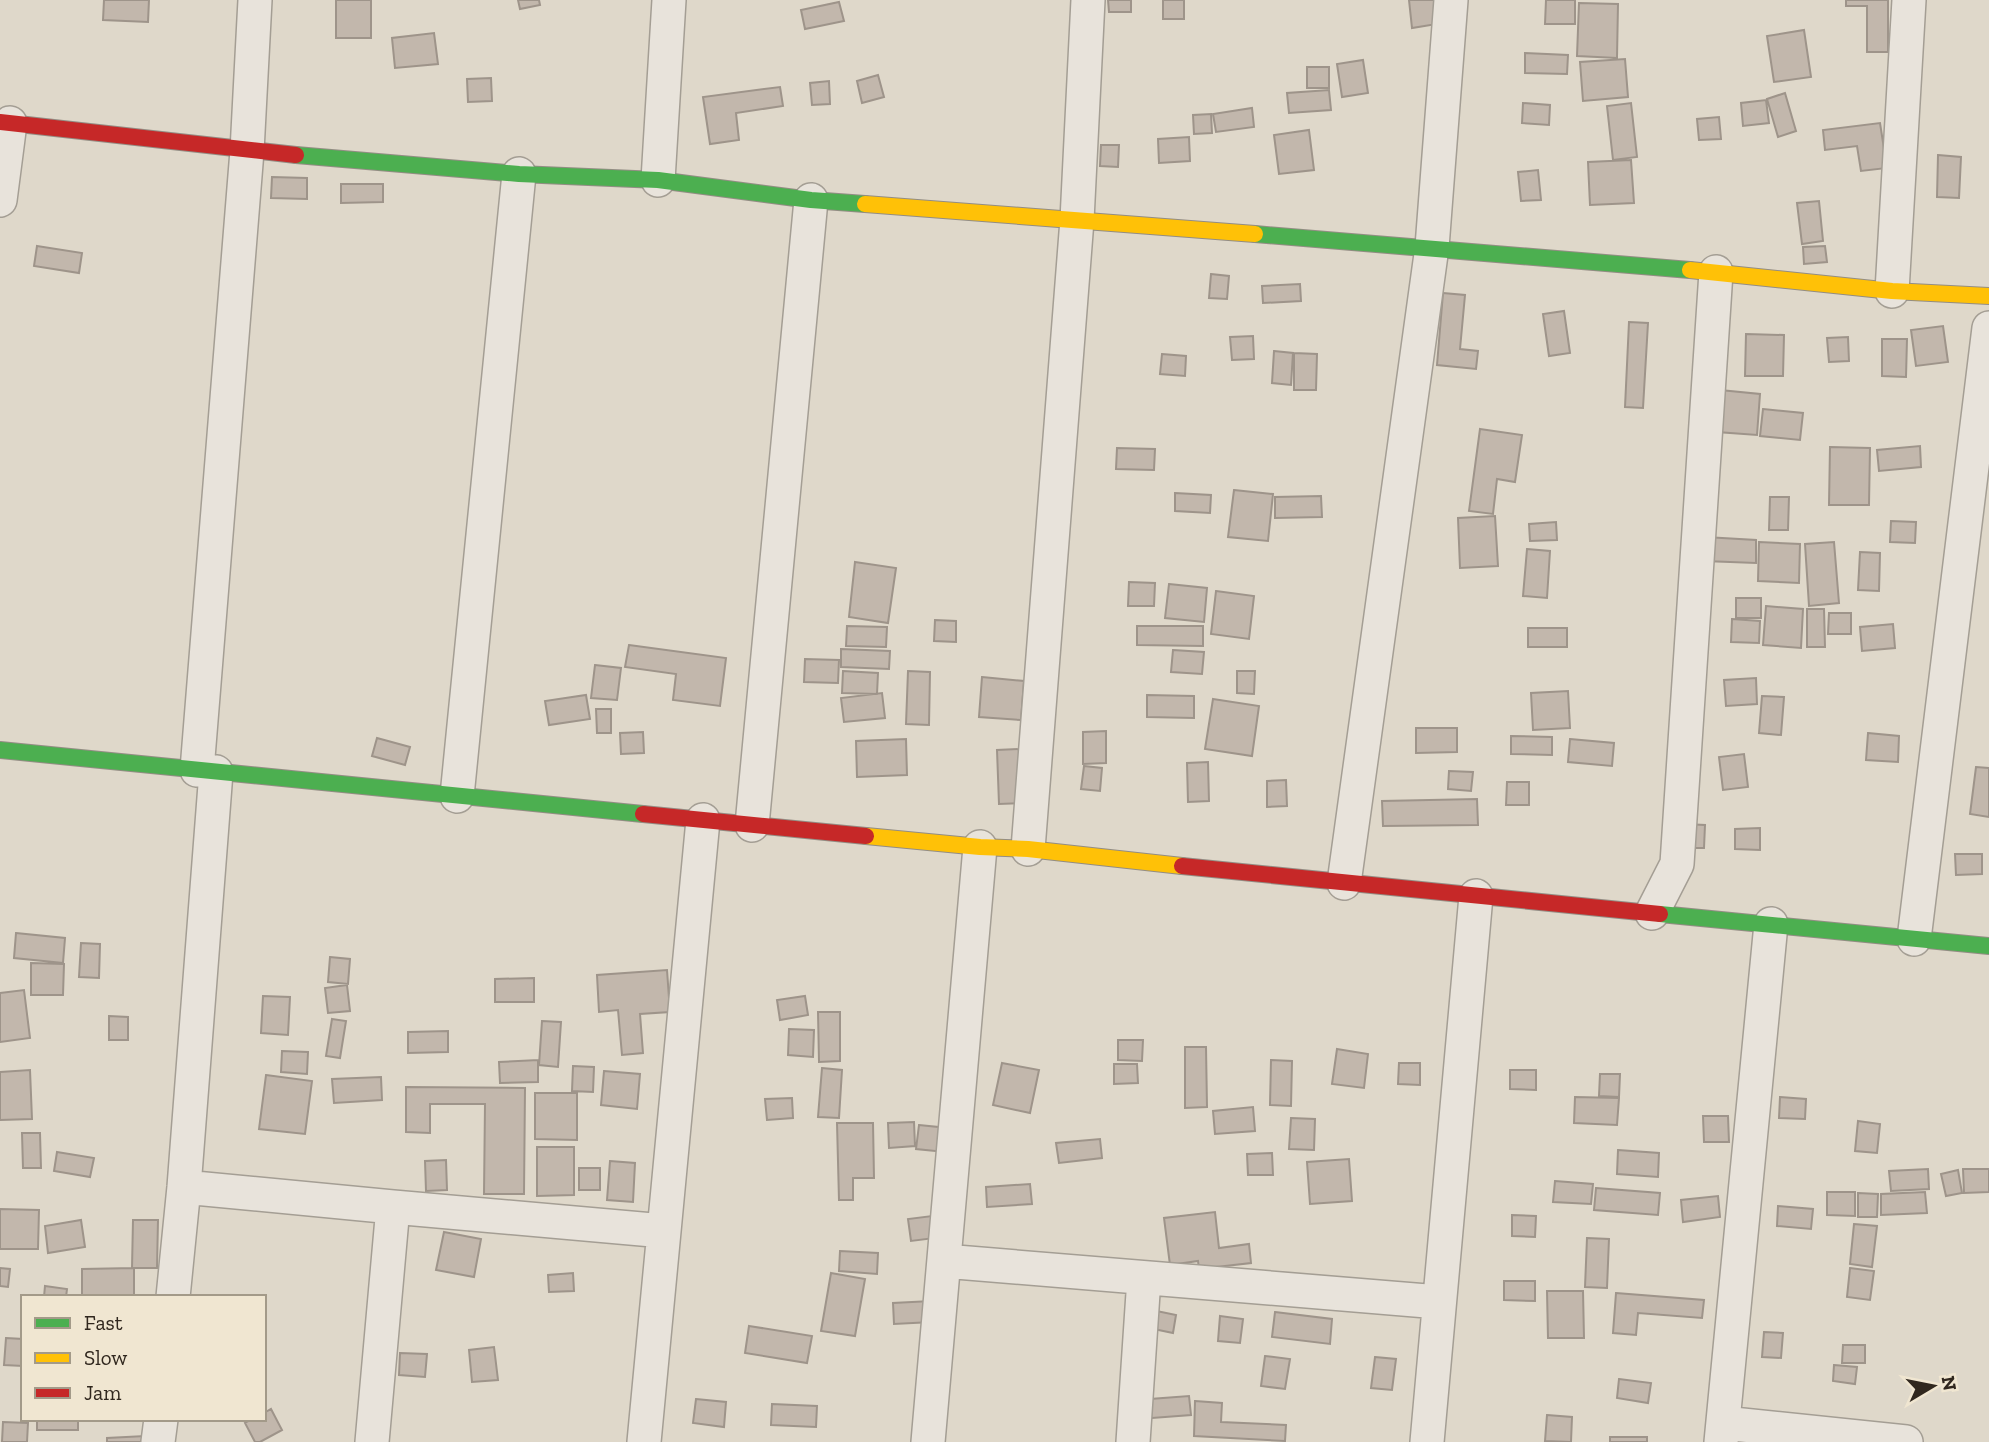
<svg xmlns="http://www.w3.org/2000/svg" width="1989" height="1442" font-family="'Zilla Slab',serif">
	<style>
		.building { fill: #c2b7ac; stroke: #9e948a; stroke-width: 2 }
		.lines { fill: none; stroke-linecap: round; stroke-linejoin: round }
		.street-casing { stroke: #a49e94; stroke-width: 36 }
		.fast-casing { stroke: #938d84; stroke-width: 18 }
		.slow-casing { stroke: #938d84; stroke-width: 18 }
		.jam-casing { stroke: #938d84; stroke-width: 18 }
		.street { stroke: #e8e3db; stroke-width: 33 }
		.fast { stroke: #4caf50; stroke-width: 16 }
		.slow { stroke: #ffc107; stroke-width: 16 }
		.jam { stroke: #c62828; stroke-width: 16 }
	</style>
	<rect width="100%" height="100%" fill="#dfd8ca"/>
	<path class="building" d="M104 0H149L148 22 103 20Z
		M336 0H371V38H336Z
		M518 0H539L540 5 520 9Z
		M1108 0H1131V12H1109Z
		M1163 0H1184V19H1163Z
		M1409 0H1435L1437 24 1412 28Z
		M1546 0H1575V24H1545Z
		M1846 0H1888V52H1867V6H1846Z
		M839 2 844 21 805 29 801 10Z
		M1579 3 1618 4 1617 58 1577 56Z
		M1804 30 1811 77 1774 82 1767 36Z
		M434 33 438 64 395 68 392 38Z
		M1525 53 1568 55 1567 74 1525 73Z
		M1625 59 1628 97 1583 101 1580 62Z
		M1363 60 1368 93 1342 97 1337 64Z
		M1307 67H1329V88H1307Z
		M878 75 884 97 862 103 857 81Z
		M491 78 492 101 468 102 467 79Z
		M829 81 830 104 812 105 810 83Z
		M780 87 783 106 736 113 739 140 710 144 703 97Z
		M1329 90 1331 110 1289 113 1287 93Z
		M1785 93 1796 131 1778 137 1767 99Z
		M1766 100 1769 123 1743 126 1741 103Z
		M1523 103 1550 105 1549 125 1522 123Z
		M1631 103 1637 157 1613 160 1607 106Z
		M1252 108 1254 127 1216 132 1213 114Z
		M1211 114 1212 133 1194 134 1193 115Z
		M1719 117 1721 139 1699 140 1697 119Z
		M1880 123 1887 168 1861 171 1857 146 1825 150 1823 130Z
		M1309 130 1314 170 1279 174 1274 135Z
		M1189 137 1190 161 1159 163 1158 139Z
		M1101 145H1119L1118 167 1100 166Z
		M1938 155 1961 157 1959 198 1937 197Z
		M1631 160 1634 203 1590 205 1588 162Z
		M1538 170 1541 200 1521 201 1518 172Z
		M272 177 307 178V199L271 198Z
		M341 184H383V202L341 203Z
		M1819 201 1823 241 1802 244 1797 203Z
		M37 246 82 253 79 273 34 266Z
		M1825 246 1827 262 1804 264 1803 247Z
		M1211 274 1229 276 1227 299 1209 298Z
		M1300 284 1301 301 1263 303 1262 286Z
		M1443 293 1465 295 1460 349 1478 351 1476 369 1437 365Z
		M1564 311 1570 353 1549 356 1543 314Z
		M1629 322 1648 323 1643 408 1625 407Z
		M1943 326 1948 362 1916 366 1911 330Z
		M1746 334 1784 335 1783 376H1745Z
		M1253 336 1254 359 1232 360 1230 337Z
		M1848 337 1849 361 1829 362 1827 338Z
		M1882 339H1907L1906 377 1882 376Z
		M1274 351 1293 353 1291 385 1272 383Z
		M1294 353 1317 354 1316 390H1294Z
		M1162 354 1186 356 1185 376 1160 374Z
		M1720 390 1760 394 1757 435 1717 432Z
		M1763 409 1803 413 1800 440 1760 436Z
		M1480 429 1522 435 1515 482 1497 479 1493 514 1469 511Z
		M1920 446 1921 467 1879 471 1877 450Z
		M1830 447 1870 448 1869 505H1829Z
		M1117 448 1155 449 1154 470 1116 469Z
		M1234 490 1273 494 1268 541 1228 537Z
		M1175 493 1211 495 1210 513 1175 511Z
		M1321 496 1322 517 1275 518V497Z
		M1770 497H1789L1788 530H1769Z
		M1495 516 1498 566 1460 568 1458 518Z
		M1891 521 1916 522 1915 543 1890 542Z
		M1556 522 1557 540 1530 541 1529 524Z
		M1705 537 1756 540V563L1704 561Z
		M1759 542 1800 544 1799 583 1758 581Z
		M1834 542 1839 603 1809 606 1805 544Z
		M1527 549 1550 551 1547 598 1523 596Z
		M1860 552 1880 553 1879 591 1858 590Z
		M855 562 896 568 888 623 849 617Z
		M1129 582 1155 583 1154 606H1128Z
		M1169 584 1207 588 1204 622 1165 618Z
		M1216 591 1254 596 1249 639 1211 634Z
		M1736 598H1761V618H1736Z
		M1766 606 1803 609 1801 648 1763 645Z
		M1807 609H1824L1825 647H1807Z
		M1829 613H1851V634H1828Z
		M1732 619 1760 621 1759 643 1731 642Z
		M935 620 956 621V642L934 641Z
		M1893 624 1895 648 1862 651 1860 627Z
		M847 626 887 627 886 647 846 646Z
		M1137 626H1203V646L1137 645Z
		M1528 628H1567V647H1528Z
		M629 645 726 658 720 706 673 700 676 674 625 667Z
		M841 649 890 651 889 669 841 667Z
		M1173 650 1204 652 1202 674 1171 672Z
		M805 659 839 660 838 683 804 682Z
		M595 665 621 668 617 700 591 698Z
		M843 671 878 673 877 694 842 693Z
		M908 671 930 672 929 725 906 724Z
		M1237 671H1255L1254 694 1237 693Z
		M982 677 1024 681 1021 720 979 717Z
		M1756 678 1757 704 1726 706 1724 680Z
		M1568 691 1570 728 1533 730 1531 693Z
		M882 693 885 718 844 722 841 698Z
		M586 695 590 719 549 725 545 701Z
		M1147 695 1194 696V718L1147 717Z
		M1762 696 1784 697 1781 735 1759 733Z
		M1213 699 1259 706 1252 756 1205 749Z
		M596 709H611V733H597Z
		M1416 728H1457V752L1416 753Z
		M1106 731V763L1083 764V732Z
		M643 732 644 753 621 754 620 733Z
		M1868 733 1899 736 1898 762 1866 760Z
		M1511 736 1552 737V755L1511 754Z
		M377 738 410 747 405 765 372 756Z
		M906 739 907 775 857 777 856 741Z
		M1570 739 1614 743 1612 766 1568 762Z
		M1020 749 1023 803 999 804 997 750Z
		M1744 754 1748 787 1723 790 1719 757Z
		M1208 762 1209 801 1188 802 1187 763Z
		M1084 766 1102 768 1100 791 1081 789Z
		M1976 767 1989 768V817L1970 814Z
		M1449 771 1473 772 1471 791 1448 789Z
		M1286 780 1287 806 1267 807V781Z
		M1507 782H1529V805H1506Z
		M1477 799 1478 825 1383 826 1382 801Z
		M1684 824 1705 825 1704 848H1683Z
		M1760 828V850L1735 849V829Z
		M1955 854H1982V874L1956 875Z
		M16 933 65 938 63 963 14 958Z
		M81 943 100 944 99 978 79 977Z
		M330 957 350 959 348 984 328 982Z
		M31 963 64 964 63 995H31Z
		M667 970 670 1012 640 1014 643 1053 622 1055 618 1010 599 1012 597 975Z
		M534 978V1002H495V979Z
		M347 985 350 1011 328 1013 325 988Z
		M24 990 30 1038 0 1042V993Z
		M263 996 290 997 288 1035 261 1033Z
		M805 996 808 1015 780 1020 777 1000Z
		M818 1012H840V1061L819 1062Z
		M109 1016 128 1017V1040H109Z
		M332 1019 346 1021 340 1058 326 1056Z
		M542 1021 561 1022 558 1067 539 1065Z
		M789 1029 814 1030 813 1057 788 1055Z
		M448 1031V1052L408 1053V1032Z
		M1118 1040H1143L1142 1061 1118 1060Z
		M1185 1047H1206L1207 1107 1185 1108Z
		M1337 1049 1368 1054 1364 1088 1332 1084Z
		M282 1051 308 1052 307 1074 281 1072Z
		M538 1060V1082L500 1083 499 1062Z
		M1271 1060 1292 1061 1291 1106 1270 1105Z
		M1002 1063 1039 1070 1030 1113 993 1105Z
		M1399 1063H1420V1085L1398 1084Z
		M1114 1064H1137L1138 1083 1114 1084Z
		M573 1066 594 1067 593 1092 572 1091Z
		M822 1068 842 1070 839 1118 818 1117Z
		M30 1070 32 1119 0 1120V1072Z
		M1510 1070H1536V1090L1510 1089Z
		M604 1071 640 1074 637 1109 601 1105Z
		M1600 1074H1620L1619 1097 1599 1096Z
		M266 1075 312 1081 305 1134 259 1129Z
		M381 1077 382 1100 334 1103 332 1079Z
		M406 1087 525 1088 524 1194H484L485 1104H430V1133L406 1132Z
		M535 1093H577V1140L535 1139Z
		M1575 1097 1619 1098 1617 1125 1574 1123Z
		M1780 1097 1806 1099 1805 1119 1779 1118Z
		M792 1098 793 1118 767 1120 765 1099Z
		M1253 1107 1255 1131 1215 1134 1213 1111Z
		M1703 1116H1728L1729 1142H1704Z
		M1291 1118 1315 1119 1314 1150 1289 1149Z
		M1858 1121 1880 1124 1877 1153 1855 1151Z
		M914 1122 915 1146 889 1148 888 1123Z
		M837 1123H873L874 1178H853V1200H839Z
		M919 1125 948 1128 945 1152 916 1149Z
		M22 1133H40L41 1168H23Z
		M1100 1139 1102 1158 1059 1163 1056 1143Z
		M537 1147H574V1195L537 1196Z
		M1618 1150 1659 1153 1658 1177 1617 1174Z
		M57 1152 94 1158 90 1177 54 1171Z
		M1272 1153 1273 1175H1248L1247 1154Z
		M1349 1159 1352 1201 1310 1204 1307 1162Z
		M446 1160 447 1190 426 1191 425 1161Z
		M610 1161 635 1163 633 1202 607 1200Z
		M579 1168H600V1190H579Z
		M1928 1169 1929 1189 1891 1191 1889 1171Z
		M1963 1169H1989V1192L1964 1193Z
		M1958 1170 1962 1193 1946 1196 1941 1174Z
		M1555 1181 1593 1184 1591 1204 1553 1202Z
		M1030 1184 1032 1204 987 1207 986 1187Z
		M1596 1188 1660 1193 1658 1215 1594 1210Z
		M1827 1192H1855V1216L1827 1215Z
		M1925 1192 1927 1213 1881 1215V1194Z
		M1858 1193 1878 1194 1877 1217H1858Z
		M1718 1196 1720 1217 1683 1222 1681 1200Z
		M1778 1206 1813 1209 1811 1229 1777 1226Z
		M0 1209 39 1210 38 1249H0Z
		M1215 1212 1219 1248 1249 1244 1251 1263 1199 1269 1198 1261 1170 1265 1164 1218Z
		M940 1215 943 1237 911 1241 908 1219Z
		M1512 1215 1536 1216 1535 1237 1512 1236Z
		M81 1220 85 1247 48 1253 45 1226Z
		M133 1220H158L157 1268H132Z
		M1854 1224 1877 1226 1872 1267 1850 1264Z
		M444 1232 481 1239 474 1277 436 1270Z
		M1587 1238 1609 1239 1607 1288 1585 1287Z
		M840 1251 878 1253 877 1274 839 1271Z
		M0 1268 10 1269 8 1287 0 1286Z
		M134 1268V1297H82V1269Z
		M1850 1268 1874 1271 1870 1300 1847 1297Z
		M573 1273 574 1291 549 1292 548 1275Z
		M831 1273 865 1279 855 1336 821 1331Z
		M1504 1281H1535V1301L1504 1300Z
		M45 1286 67 1289 66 1297H44Z
		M1547 1291H1583L1584 1338H1548Z
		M1616 1293 1704 1300 1702 1318 1638 1313 1636 1335 1613 1333Z
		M931 1301 932 1322 894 1324 893 1303Z
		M1147 1309 1176 1315 1173 1333 1144 1327Z
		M1275 1312 1332 1319 1330 1344 1272 1337Z
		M1220 1316 1243 1319 1240 1343 1218 1341Z
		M749 1326 812 1336 807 1363 745 1353Z
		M1764 1332 1783 1333 1781 1358 1762 1357Z
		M6 1338 23 1339V1366L4 1365Z
		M1843 1345H1865V1363H1842Z
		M494 1347 498 1380 472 1382 469 1350Z
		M400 1353 427 1354 425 1377 399 1375Z
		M1265 1356 1290 1359 1285 1389 1261 1386Z
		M1375 1357 1396 1359 1392 1390 1371 1388Z
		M1834 1365 1857 1367 1855 1384 1833 1381Z
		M1619 1379 1651 1383 1648 1403 1617 1398Z
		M1189 1396 1191 1415 1139 1419 1137 1400Z
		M696 1399 726 1402 724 1427 693 1423Z
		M1195 1401 1222 1403 1221 1422 1286 1425 1285 1441 1194 1436Z
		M772 1404 817 1406 816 1427 771 1425Z
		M271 1409 282 1430 260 1442H255L245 1423 252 1419H264V1413Z
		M1547 1415 1572 1417 1571 1442 1545 1441Z
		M37 1419H78V1430H37Z
		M3 1422 28 1423 27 1442H2Z
		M145 1436V1442H107V1438Z
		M1610 1437H1647V1442H1610Z"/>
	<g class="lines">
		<g class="street-casing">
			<path id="street" d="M658 180 669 0
				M0 200 10 123
				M1892 291 1909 0
				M197 770 247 151 255 0
				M457 796 519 174
				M752 825 811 200
				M1028 849 1077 220 1088 0
				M1344 883 1432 247 1451 0
				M1652 913 1677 864 1716 272
				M1914 939 1989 328
				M184 1187 393 1207 664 1231
				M944 1261 1439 1302
				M173 1297 184 1187 216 772
				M1723 1423 1906 1442
				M158 1442 161 1419
				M372 1442 393 1207
				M644 1442 703 820
				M928 1442 980 847
				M1133 1442 1144 1278
				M1427 1442 1476 896
				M1721 1442 1771 924"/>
		</g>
		<g class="fast-casing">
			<path id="fast" d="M296 155 519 174 658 180 811 200 865 204
				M1255 234 1690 270
				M0 750 643 814
				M1660 914 1989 946"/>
		</g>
		<g class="slow-casing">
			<path id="slow" d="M865 204 1255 234
				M1690 270 1892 291 1989 296
				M866 836 980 847 1028 849 1182 866"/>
		</g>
		<g class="jam-casing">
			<path id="jam" d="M0 122 296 155
				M643 814 866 836
				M1182 866 1660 914"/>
		</g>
		<use href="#street" class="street"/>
		<use href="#fast" class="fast"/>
		<use href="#slow" class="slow"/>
		<use href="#jam" class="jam"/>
	</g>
	<rect x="21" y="1295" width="245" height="126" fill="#f0e6d1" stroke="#a39a89" stroke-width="2"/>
	<rect x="35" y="1318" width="35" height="10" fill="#4caf50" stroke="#a39a89" stroke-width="2"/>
	<text x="84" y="1330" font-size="21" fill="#30271e">Fast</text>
	<rect x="35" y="1353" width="35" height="10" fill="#ffc107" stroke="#a39a89" stroke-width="2"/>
	<text x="84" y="1365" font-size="21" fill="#30271e">Slow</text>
	<rect x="35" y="1388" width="35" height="10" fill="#c62828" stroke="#a39a89" stroke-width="2"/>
	<text x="84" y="1400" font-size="21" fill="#30271e">Jam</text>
	<g transform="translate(1933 1386) rotate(80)" stroke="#f0e6d1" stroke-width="5" paint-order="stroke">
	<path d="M0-5L12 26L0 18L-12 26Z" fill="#30271e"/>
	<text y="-10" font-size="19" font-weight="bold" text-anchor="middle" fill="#30271e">N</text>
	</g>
</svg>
